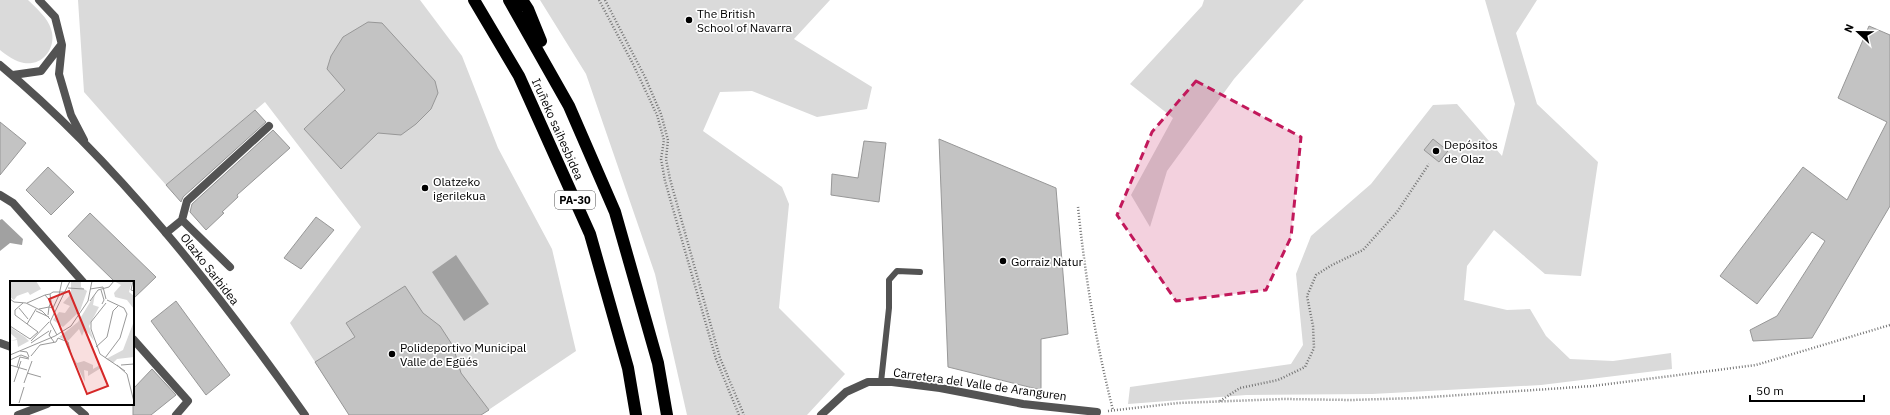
<svg xmlns="http://www.w3.org/2000/svg" width="1890" height="415" font-family="'IBM Plex Sans',sans-serif">
	<style>
		.green { fill: #dadada }
		.water { fill: #a1a1a1 }
		.building { fill: #c3c3c3; stroke: #979797 }
		.lines { fill: none; stroke-linecap: round; stroke-linejoin: round }
		.path { stroke: #757575; stroke-width: 2.5; stroke-dasharray: 1 2; stroke-linecap: butt }
		.service { stroke: #535353; stroke-width: 6 }
		.minor { stroke: #535353; stroke-width: 8 }
		.tertiary { stroke: #535353; stroke-width: 8 }
		.motorway { stroke: #000; stroke-width: 12 }
		.marked { fill: #c2185b; fill-opacity: 0.2; stroke: #c2185b; stroke-width: 3; stroke-dasharray: 8 5; stroke-linejoin: round }
		.poi-dot { fill: #000; stroke: #fff; stroke-width: 1.5 }
		.labels { text-anchor: middle; dominant-baseline: central; stroke-width: 3.5; stroke-linejoin: round; paint-order: stroke }
		.shield { fill: #fff; stroke: #4c4c4c; stroke-width: 1 }
		.shield-label { font-size: 11px; font-weight: bold; fill: #000 }
		.poi-label { font-size: 12px; fill: #000; stroke: #fff; text-anchor: start }
		.street-label { font-size: 12px; fill: #000; stroke: #fff }
		.inset-road { fill: none; stroke: #999; stroke-width: 1 }
		.view { fill: #d62828; fill-opacity: 0.15; stroke: #d62828; stroke-width: 2 }
		.inset-edge { fill: none; stroke: #000; stroke-width: 2 }
	</style>
	<rect width="100%" height="100%" fill="#fff"/>
	<path class="green" d="M0 0H28C36 8 48 18 51 29 57 46 44 66 24 63 16 62 6 55 0 50Z
		M78 0H420L462 56 498 148 552 249 576 351 481 415H349L290 323 361 227 265 102 166 185 84 92Z
		M540 0H830L794 39 872 87 867 109 817 117 752 91 720 92 703 131 782 187 789 204 779 308 845 374 807 415H687L655 274 586 74Z
		M1204 0H1304L1234 79 1167 171 1150 227 1131 195 1173 118 1130 84 1202 6Z
		M1485 0H1537L1516 33 1537 104 1598 162 1581 276 1545 274 1494 230 1467 266 1464 300 1507 310 1530 309 1546 336 1570 359 1613 361 1671 353 1672 369 1541 385 1372 394 1246 395 1128 404 1130 387 1291 364 1303 345 1296 274 1311 236 1371 184 1433 105 1457 104 1502 156 1515 104Z"/>
	<path class="water" d="M2 219 23 239 22 245 10 243 0 251V220Z
		M456 255 489 304 464 321 432 272Z"/>
	<path class="building" d="M368 22 382 23 435 81 438 93 431 109 416 124 401 135 378 133 341 169 304 129 345 90 327 69 331 56 343 37Z
		M1869 26 1890 35V206L1812 338 1753 341 1750 330 1777 316 1825 241 1812 232 1757 304 1720 276 1803 167 1847 200 1887 122 1838 98Z
		M255 110 266 122 183 197 181 202 166 185Z
		M0 122 26 143 0 175Z
		M273 130 290 148 237 195 238 197 222 212 224 213 206 230 190 212 192 204Z
		M939 139 1056 188 1068 334 1041 339V390L948 367Z
		M1433 139 1448 151 1439 162 1424 150Z
		M864 141 886 143 879 202 831 195 832 174 858 178Z
		M48 167 74 192 51 215 26 190Z
		M90 213 156 277 133 299V282H115L68 236Z
		M316 217 334 230 301 269 284 258Z
		M405 286 423 313 440 326 453 346 461 373 489 410 481 415H349L315 362 355 337 346 323Z
		M176 301 230 375 206 395 151 321Z
		M152 369 176 395 151 415H133V389Z"/>
	<g class="lines">
		<path class="path" d="M599 0 633 64 657 115 664 140 661 159 665 181 716 359 739 415
			M605 0 645 77 661 114 668 140 666 159 670 179 720 358 744 415
			M1078 207C1085 275 1096 344 1113 410
			M1220 401 1240 388 1278 380 1305 367 1314 348 1313 326 1307 296 1316 275 1332 265 1363 250 1397 212 1429 164
			M1108 411 1178 403 1284 399 1351 400 1416 398 1593 386 1756 365 1890 325"/>
		<path class="service" d="M881 382 889 308V280L897 271 920 272"/>
		<path class="minor" d="M0 195 13 203 83 282
			M182 220 230 267
			M166 233 182 220 187 201 269 126
			M133 339 188 401 176 415
			M0 343 11 347
			M72 404 85 415
			M18 415 47 404
			M821 415 846 392 868 382H892L940 388 1023 404 1097 412"/>
		<path class="tertiary" d="M39 0 55 17 62 45 59 74 71 115 84 140
			M0 65C116 161 218 292 305 415
			M13 75 41 71 61 45"/>
		<path class="motorway" d="M474 0 519 76 590 234 628 368 636 415
			M509 0 569 106 615 212 658 363 667 415
			M522 0 528 9 541 41"/>
	</g>
	<path class="marked" d="M1196 81 1301 137 1291 237 1266 290 1176 301 1117 215 1152 132Z"/>
	<g class="poi-dot">
		<circle cx="689" cy="20" r="4"/>
		<circle cx="1436" cy="151" r="4"/>
		<circle cx="425" cy="188" r="4"/>
		<circle cx="1003" cy="261" r="4"/>
		<circle cx="392" cy="354" r="4"/>
	</g>
	<g class="labels">
		<rect class="shield" x="555" y="191" width="40" height="18" rx="3"/>
		<g class="shield-label">
			<text x="575" y="200">PA-30</text>
		</g>
		<g class="poi-label">
			<text x="697" y="13">The British<tspan x="697" dy="14">School of Navarra</tspan></text>
			<text x="1444" y="144">Depósitos<tspan x="1444" dy="14">de Olaz</tspan></text>
			<text x="433" y="181">Olatzeko<tspan x="433" dy="14">igerilekua</tspan></text>
			<text x="1011" y="261">Gorraiz Natur</text>
			<text x="400" y="347">Polideportivo Municipal<tspan x="400" dy="14">Valle de Egüés</tspan></text>
		</g>
		<g class="street-label">
			<text transform="translate(558 129) rotate(66)">Iruñeko saihesbidea</text>
			<text transform="translate(210 269) rotate(52)">Olazko Sarbidea</text>
			<text transform="translate(980 384) rotate(8)">Carretera del Valle de Aranguren</text>
		</g>
	</g>
	<g transform="translate(10 281)">
		<rect width="124" height="124" fill="#fff"/>
		<path d="M0 0H26L31 8 20 14 18 11 7 15 4 19 0 16ZM61 0H71V6L77 10 70 30 53 46 43 39 49 31 55 32 60 25 53 22 61 13ZM104 0H122L119 11 124 15V28L117 19 105 16 104 12 111 4ZM85 13 83 24 89 26 79 45 84 60 78 52 74 50 72 55 69 48 58 60 49 56 68 41ZM124 40V76L107 78 103 82 96 78 113 69ZM0 46 15 56 19 60 8 66 7 59 0 60 7 58 0 52ZM62 75 67 82 74 80 83 84V88L90 84 91 87 78 95V90L74 89 75 101Z" fill="#dadada"/>
		<path class="inset-road" d="M123 0 121 9 124 10M58 7 74 8M80 8 93 6 96 18M88 9 99 6 104 0M91 9 94 19 92 23M40 13 35 14 41 21 40 13 43 11H56M0 18 4 21 16 22 32 30 40 38M80 20 88 9M17 22 35 14M96 22 81 41V48L90 73 115 90M9 27 18 38M29 28 39 26 41 21M26 30 39 36M5 34V29L13 22M38 34 39 26 43 27 49 14 52 0M40 41 60 0M40 41 47 54M17 43 26 28M0 45 20 58 28 51 5 34M41 49 39 54 44 61M48 57 58 61 61 73M21 60 39 41M21 62 39 50M86 66 97 56 103 30 108 25M10 70 17 71 19 76M0 74 45 55 61 45 78 20 82 0M21 75 30 64 46 61 48 57M95 77 110 57 117 33 114 27 97 19M0 79 11 74 19 77M0 84 17 89M107 84 117 93 124 121M111 84 124 83M7 86 10 76 19 78M17 92 31 96M4 101 11 80M14 102 22 80M9 122 14 106"/>
		<path class="view" d="M59 10 98 105 77 113 39 18Z"/>
		<rect width="124" height="124" class="inset-edge"/>
	</g>
	<g transform="translate(1858 32) rotate(292)" stroke="#ffffff" stroke-width="3" paint-order="stroke">
	<path d="M0-3L7 15L0 10L-7 15Z" fill="#000000"/>
	<text y="-6" font-size="11" font-weight="bold" text-anchor="middle" fill="#000000">N</text>
	</g>
	<path d="M1750 395v6h114v-6" fill="none" stroke="#000000" stroke-width="2"/>
	<text x="1756" y="395" font-size="12" fill="#000000" stroke="#ffffff" stroke-width="3" paint-order="stroke">50 m</text>
</svg>
